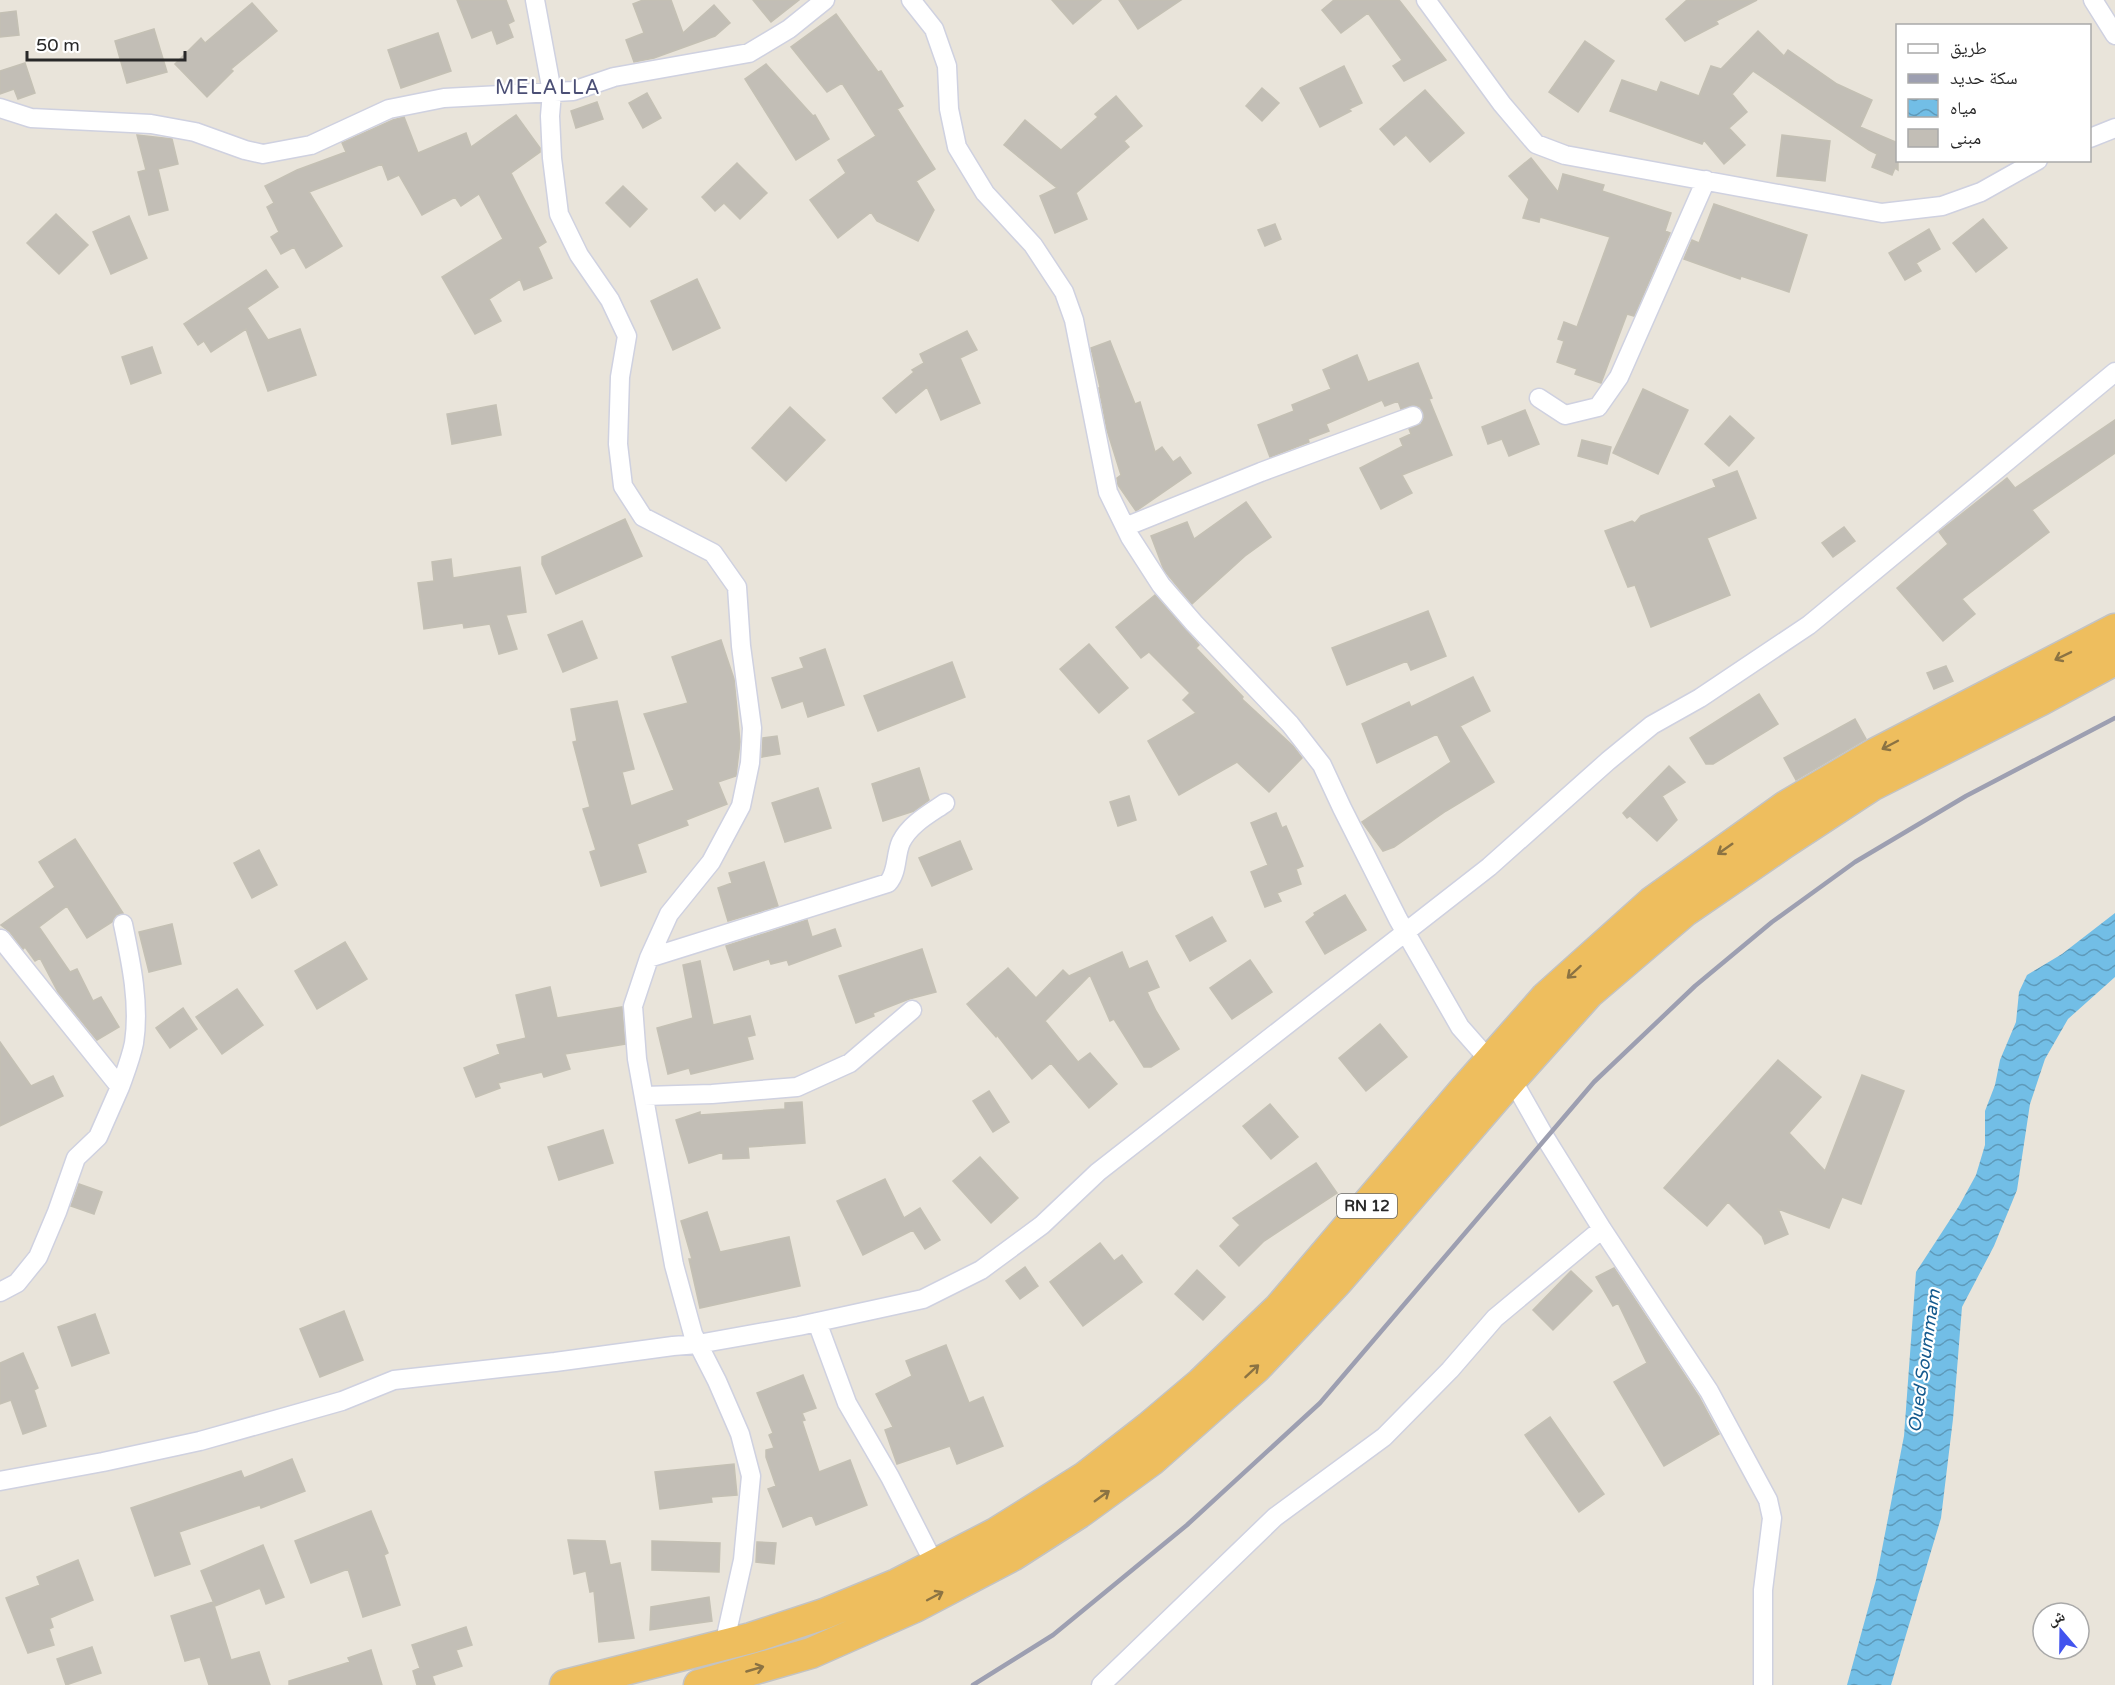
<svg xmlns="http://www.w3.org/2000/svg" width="2115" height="1685" font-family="'Varela Round','Noto Naskh Arabic',sans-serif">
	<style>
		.water { fill: url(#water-waves) }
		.building { fill: #c2beb6; stroke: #c4c0b4; stroke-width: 1.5 }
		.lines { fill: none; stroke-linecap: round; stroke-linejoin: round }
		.minor-casing { stroke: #cfd1e0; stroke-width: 21 }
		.trunk-casing { stroke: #c3c3c3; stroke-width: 33 }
		.minor { stroke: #fff; stroke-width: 18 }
		.trunk { stroke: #eebe5e; stroke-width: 30 }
		.rail { stroke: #9d9fb1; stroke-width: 4.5 }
		.oneway { stroke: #8b7343 }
		.labels { text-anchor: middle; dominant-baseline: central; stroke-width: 4.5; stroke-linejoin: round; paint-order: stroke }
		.shield { fill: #fff; stroke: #686868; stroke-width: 1.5 }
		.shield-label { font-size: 15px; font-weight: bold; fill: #282828 }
		.water-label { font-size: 18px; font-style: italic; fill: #155a8e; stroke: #fff }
		.quarter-label { font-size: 20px; letter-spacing: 1.5px; fill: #4b4f75; stroke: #fff }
	</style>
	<defs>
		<pattern id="water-waves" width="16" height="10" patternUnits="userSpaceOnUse" patternTransform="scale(1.5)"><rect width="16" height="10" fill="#72bee6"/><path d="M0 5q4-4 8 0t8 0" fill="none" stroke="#5e9aba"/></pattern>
	</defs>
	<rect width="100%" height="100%" fill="#e9e4da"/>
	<path class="water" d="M2115 913V977L2068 1019 2045 1059 2030 1104 2017 1190 1994 1246 1962 1307 1953 1419 1941 1518 1891 1685H1847L1876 1580 1904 1436 1916 1272 1959 1206 1976 1175 1985 1145V1111L1995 1085 2000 1060 2016 1022 2019 992 2027 975 2062 954Z"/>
	<path class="building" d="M457 0H506L514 21 508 24 513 37 497 44 492 30 472 38Z
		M643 0H671L683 33 714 5 730 23 715 36 654 58 634 62 626 40 644 33 633 4Z
		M753 0H799L771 22Z
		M1052 0H1101L1073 24Z
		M1119 0H1181L1138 29Z
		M1334 0H1399L1446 60 1404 81 1393 66 1402 60 1368 13 1341 33 1322 10Z
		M1687 0H1757L1716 21 1718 24 1685 41 1666 19Z
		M252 3 277 31 231 69 233 71 207 97 175 64 201 38 205 43Z
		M16 11 19 35 0 37V13Z
		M836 14 878 72 881 71 903 106 897 109 935 169 916 181 934 210 918 241 877 221 871 212 838 238 810 200 846 173 838 160 876 136 842 83 827 92 791 47Z
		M154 29 167 72 127 83 115 41Z
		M1758 31 1784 56 1788 50 1837 84 1872 100 1860 127 1898 143V170L1895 168 1892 175 1872 167 1877 154 1869 150 1753 71 1732 94 1747 112 1729 128 1745 145 1724 164 1704 140 1702 144 1610 111 1622 80 1657 92 1661 82 1699 96 1711 66 1721 69Z
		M438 33 451 71 401 88 388 50Z
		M1585 41 1614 61 1578 112 1549 92Z
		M25 63 35 93 18 99 14 89 0 94V71Z
		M766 64 813 116 815 115 829 139 796 160 745 79Z
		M1344 66 1362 103 1349 109 1351 111 1320 127 1300 88Z
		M1262 88 1279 103 1262 121 1246 106Z
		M1425 90 1464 133 1430 162 1406 135 1394 145 1380 129Z
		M647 93 661 118 643 128 629 103Z
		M1116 96 1142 126 1124 141 1129 147 1076 193 1087 219 1055 233 1040 196 1057 188 1004 145 1025 120 1061 150 1098 117 1095 114Z
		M597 102 603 119 576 128 571 111Z
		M516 115 540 148V152L511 173 546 242 538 247 552 278 524 290 520 279 489 299 501 321 475 334 442 277 503 239 479 194 461 206 455 197 422 215 399 175 388 180 382 164 309 192 342 246 306 268 294 247 281 254 271 237 279 232 267 207 274 203 265 186 297 170 346 152 342 143 393 120 404 117 418 153 466 133 471 147Z
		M137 135 172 139 178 164 158 169 168 210 149 215 138 172 146 170Z
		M1782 135 1830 141 1825 181 1777 176Z
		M1531 158 1558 192 1563 174 1604 185 1602 191 1671 213 1665 231 1670 233 1634 316 1627 314 1601 383 1575 374 1577 369 1557 362 1564 341 1558 339 1564 322 1577 327 1610 237 1540 217 1539 222 1523 218 1529 199 1509 176Z
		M737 163 767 193 740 219 724 203 715 211 702 197Z
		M623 186 647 209 630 227 606 203Z
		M1714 204 1807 235 1789 292 1741 276 1740 279 1684 259 1692 240 1699 243Z
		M56 214 88 245 59 274 27 243Z
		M129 216 147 258 111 274 93 232Z
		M1983 219 2007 248 1976 272 1953 243Z
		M1275 224 1281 239 1265 246 1258 230Z
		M1929 229 1940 249 1916 263 1921 271 1905 280 1889 253Z
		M266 270 278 287 247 308 268 340 300 329 316 375 268 391 246 329 211 352 204 341 198 345 184 324Z
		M697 279 720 328 673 350 651 301Z
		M967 331 977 350 960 358 980 403 941 420 927 387 896 413 883 398 914 372 912 370 924 363 920 354Z
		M1110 341 1135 404 1140 402 1155 452 1162 447 1173 462 1180 457 1191 473 1136 511 1118 485 1117 478 1121 475 1107 430 1099 388 1100 387 1091 348Z
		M152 347 161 373 131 384 122 357Z
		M1357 355 1368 382 1418 363 1432 398 1429 399 1452 455 1402 475 1412 493 1381 509 1360 468 1403 446 1400 439 1411 434 1409 429 1421 424 1424 418 1423 412 1420 407 1414 405 1401 409 1398 401 1385 406 1382 400 1326 424 1329 431 1308 439 1309 442 1270 457 1258 425 1294 411 1292 405 1331 389 1323 370Z
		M1643 389 1688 410 1658 474 1613 453Z
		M496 405 501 435 452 444 447 414Z
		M790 407 825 440 786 481 752 448Z
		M1525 410 1539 444 1509 456 1502 439 1488 444 1482 427Z
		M1730 416 1754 438 1729 466 1705 444Z
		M2115 420V453L2032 510 2049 532 1962 599 1975 614 1943 641 1897 588 1948 544 1939 532 2007 478 2015 488Z
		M1582 440 1611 447 1607 464 1578 456Z
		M1737 471 1756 518 1707 538 1730 595 1651 627 1635 585 1628 587 1605 531 1632 521 1635 523 1641 516 1716 487 1713 480Z
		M1246 502 1271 537 1245 556 1192 604 1164 570 1151 536 1187 522 1194 539Z
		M625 519 642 556 556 594 542 564V557Z
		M1844 527 1855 541 1833 557 1822 543Z
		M451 559 453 578 520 567 526 612 506 615 517 649 499 654 490 624 464 628 463 623 424 629 418 583 434 581 432 562Z
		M1155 595 1199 645 1196 648 1243 697 1242 699 1293 746 1302 758 1269 792 1237 762 1179 795 1148 741 1196 713 1183 700 1190 693 1149 652 1141 658 1116 627Z
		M1428 611 1446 656 1411 670 1407 661 1347 685 1332 648Z
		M582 621 597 658 563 672 548 635Z
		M721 640 734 679 740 742 736 776 718 782 727 804 686 820 688 825 637 844 646 872 601 886 590 852 596 850 583 809 590 807 573 742 577 741 571 709 617 701 634 769 622 772 631 806 674 790 644 714 688 703 672 657Z
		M1089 644 1128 688 1099 713 1060 669Z
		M825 649 844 705 808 717 803 701 782 708 772 678 804 668 800 658Z
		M952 662 965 697 878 731 864 696Z
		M1946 666 1953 681 1934 689 1927 673Z
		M1473 677 1490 711 1460 726 1494 782 1446 811 1394 847 1383 851 1362 822 1451 762 1437 734 1377 763 1362 724 1409 702 1411 707Z
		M1759 694 1778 724 1713 764H1706L1690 738Z
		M1855 719 1866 739 1796 780 1784 758Z
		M777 736 780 754 762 757 763 738Z
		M1669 766 1685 782 1662 796 1677 820 1657 841 1630 816 1627 818 1623 813Z
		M919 768 929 800 914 811 883 821 872 784Z
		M818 788 831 828 785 842 772 803Z
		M1129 796 1136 820 1118 826 1110 802Z
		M1276 813 1282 828 1286 826 1303 866 1296 869 1301 884 1277 893 1281 901 1265 907 1251 872 1268 865 1251 823Z
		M75 839 123 913 116 915 112 922 87 938 67 906 39 927 70 972 77 969 93 1001 101 997 119 1027 97 1040 58 992 40 958 35 961 25 947 23 949 10 932 1 925 55 887 39 862Z
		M960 841 972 869 932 886 919 858Z
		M259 850 277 885 252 898 234 863Z
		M764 862 778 906 728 921 718 888 732 883 729 873Z
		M1345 895 1366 930 1325 954 1306 922 1315 915 1314 913Z
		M1212 917 1226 941 1190 961 1176 936Z
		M807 920 812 937 835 929 841 946 789 965 787 960 771 964 769 959 734 970 726 946Z
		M172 924 181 964 149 972 139 932Z
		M345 942 367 979 317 1009 295 971Z
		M922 949 936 992 909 999 873 1013 874 1016 856 1023 839 976Z
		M1122 952 1129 969 1147 961 1159 987 1147 992 1156 1011 1179 1049 1151 1067H1144L1114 1019 1110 1021 1090 975 1045 1021 1078 1062 1090 1053 1117 1084 1089 1108 1051 1063 1032 1079 997 1035 996 1037 967 1004 1008 968 1036 998 1063 970 1069 976Z
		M1250 960 1272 992 1232 1019 1210 988Z
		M700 961 713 1025 750 1016 755 1035 747 1037 753 1059 691 1074 689 1068 668 1074 657 1028 693 1018 683 965Z
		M550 987 557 1018 622 1007 625 1044 565 1054 570 1069 544 1077 542 1072 498 1083 500 1088 476 1097 464 1068 500 1054 497 1045 526 1038 516 995Z
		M237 989 263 1025 222 1054 196 1017Z
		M183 1008 197 1029 170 1048 156 1028Z
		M1380 1024 1407 1057 1366 1091 1339 1058Z
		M0 1042 31 1086 53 1076 63 1096 0 1126Z
		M1778 1060 1821 1097 1789 1133 1825 1171 1862 1075 1904 1091 1861 1204 1842 1197 1829 1228 1778 1209 1788 1234 1765 1244 1762 1236 1728 1202 1707 1226 1664 1188Z
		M989 1091 1009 1122 993 1132 973 1101Z
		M802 1102 805 1143 748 1147 749 1158 723 1159V1152L689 1163 676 1120 700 1112V1115L785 1109V1103Z
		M1270 1104 1298 1137 1271 1159 1243 1126Z
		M603 1130 613 1163 559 1180 548 1147Z
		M980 1157 1018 1198 991 1223 953 1181Z
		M1316 1163 1337 1193 1264 1241 1239 1266 1220 1246 1240 1225 1233 1218Z
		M885 1179 904 1218 920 1208 940 1240 925 1249 913 1230 863 1255 837 1201Z
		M79 1184 102 1192 94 1214 71 1206Z
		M707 1212 720 1252 789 1237 800 1286 700 1308 689 1259H692L681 1221Z
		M1100 1243 1114 1261 1122 1255 1142 1282 1083 1326 1050 1282Z
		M1025 1267 1038 1286 1020 1299 1006 1281Z
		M1614 1268 1699 1397 1719 1434 1664 1466 1614 1382 1647 1363 1618 1303 1613 1306 1596 1277Z
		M1197 1270 1225 1297 1203 1320 1175 1294Z
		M1571 1271 1592 1291 1553 1330 1533 1310Z
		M344 1311 363 1360 320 1377 300 1329Z
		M95 1314 109 1353 72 1366 58 1327Z
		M946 1345 969 1403 983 1397 1003 1446 957 1464 950 1446 897 1464 885 1430 893 1427 876 1394 912 1376 906 1361Z
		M23 1353 38 1388 34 1390 46 1426 23 1434 11 1400 0 1404V1363Z
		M803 1375 816 1408 802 1413 805 1420 802 1421 819 1472 850 1460 867 1505 816 1525 812 1515 783 1527 768 1489 776 1486 766 1457V1450L774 1448 769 1435 773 1433 757 1393Z
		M1550 1417 1604 1494 1579 1512 1525 1435Z
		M292 1459 305 1491 261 1508 260 1505 179 1532 190 1564 155 1576 131 1508 241 1471 244 1478Z
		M734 1464 737 1495 711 1497 712 1502 660 1509 655 1472Z
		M371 1511 388 1553 384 1555 400 1605 363 1617 348 1569 311 1583 295 1541Z
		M568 1540 605 1541 610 1565 620 1563 634 1638 599 1642 594 1591 590 1592 586 1571 574 1574Z
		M652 1541 720 1543 719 1572 652 1570Z
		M757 1542 776 1543 774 1564 756 1562Z
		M263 1545 284 1597 266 1604 260 1588 215 1606 201 1571Z
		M78 1560 93 1600 50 1618 53 1627 49 1629 54 1645 28 1653 6 1598 40 1585 37 1577Z
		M709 1597 712 1621 650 1630 651 1607Z
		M213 1602 231 1660 259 1652 270 1685H209L200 1657 185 1661 171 1616Z
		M466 1627 472 1645 456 1650 462 1666 432 1676 435 1685H417L413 1671 420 1668 412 1645Z
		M92 1647 101 1673 66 1685 57 1659Z
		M371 1650 382 1685H289V1681L350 1662 348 1658Z"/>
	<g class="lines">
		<g class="minor-casing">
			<path id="minor" d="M535 0 552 92 550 116 552 158 559 214 579 255 610 300 627 336 620 377 618 444 623 486 643 517 713 553 737 587 741 646 752 728 750 763 741 806 711 862 669 914 649 958 633 1006 637 1059 674 1265 693 1334 717 1381 740 1434 751 1476 743 1560 724 1645
				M911 0 934 29 947 66 949 109 957 147 985 193 1033 245 1064 292 1074 320 1108 492 1130 537 1161 585 1194 623 1290 724 1322 765 1342 808 1398 919 1460 1027 1490 1061
				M1426 0 1502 104 1536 144 1565 155 1882 213 1942 206 1981 192 2038 160
				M2093 0 2115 35
				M0 108 31 118 151 124 195 132 245 150 263 154 311 145 389 109 444 98 573 91 614 77 749 53 789 29 825 0
				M2090 138 2115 128
				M1539 398 1565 415 1598 407 1619 377 1706 180
				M1125 527 1261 472 1413 416
				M649 958 888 883C898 872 895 855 901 842 910 824 929 814 945 803
				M1512 1079 1546 1139 1602 1229 1709 1391 1768 1500 1772 1518 1763 1590V1685
				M120 1087C125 1073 131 1058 134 1043 140 1004 131 962 123 924
				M644 1096 712 1094 797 1087 850 1063 912 1010
				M0 1292 17 1283 38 1257 57 1212 76 1158 98 1137 120 1087 1 939
				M817 1322 847 1403 890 1477 935 1565
				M0 1481 103 1462 200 1441 342 1401 394 1380 555 1362 673 1346 698 1344 799 1326 923 1299 981 1270 1042 1225 1098 1172 1489 867 1608 761 1652 725 1700 698 1809 625 2115 372
				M1101 1685 1275 1517 1384 1437 1450 1370 1495 1318 1602 1229"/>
		</g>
		<g class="trunk-casing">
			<path id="trunk" d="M565 1685 751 1638 824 1614 897 1584 996 1533 1085 1477 1149 1427 1201 1383 1279 1308 1464 1090 1546 997 1652 902 1786 806 1876 753 2115 629
				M699 1685 811 1653 915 1607 1012 1556 1079 1513 1152 1460 1256 1368 1337 1282 1512 1079 1589 993 1684 912 1783 844 1873 785 2041 700 2115 660"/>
		</g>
		<use href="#minor" class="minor"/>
		<use href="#trunk" class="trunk"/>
		<path class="rail" d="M973 1685 1053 1635 1187 1525 1320 1403 1594 1082 1695 986 1772 922 1855 862 1966 796 2115 718"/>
	</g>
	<defs><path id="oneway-shaft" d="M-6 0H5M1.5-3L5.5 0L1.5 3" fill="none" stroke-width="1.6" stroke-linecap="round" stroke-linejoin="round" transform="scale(1.5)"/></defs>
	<g class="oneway">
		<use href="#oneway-shaft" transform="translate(2063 656) rotate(154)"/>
		<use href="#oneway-shaft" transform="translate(1890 745) rotate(152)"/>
		<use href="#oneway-shaft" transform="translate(1725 849) rotate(145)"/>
		<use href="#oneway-shaft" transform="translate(1574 972) rotate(138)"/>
		<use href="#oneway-shaft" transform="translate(1252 1371) rotate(-43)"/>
		<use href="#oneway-shaft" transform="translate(1102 1496) rotate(-36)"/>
		<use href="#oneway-shaft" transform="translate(935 1596) rotate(-28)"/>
		<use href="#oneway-shaft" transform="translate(755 1669) rotate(-16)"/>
	</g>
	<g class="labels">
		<rect class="shield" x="1337" y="1194" width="60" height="24" rx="4.5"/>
		<g class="shield-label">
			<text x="1367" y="1206">RN 12</text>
		</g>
		<g class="water-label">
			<text transform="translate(1924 1361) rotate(-82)">Oued Soummam</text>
		</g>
		<g class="quarter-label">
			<text x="548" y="88">MELALLA</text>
		</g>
	</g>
	<rect x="1896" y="24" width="195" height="138" fill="#ffffff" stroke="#a9a9a9" stroke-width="1.5"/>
	<rect x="1908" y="44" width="30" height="9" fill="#ffffff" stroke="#a9a9a9" stroke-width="1.5"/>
	<text x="1950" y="54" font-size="18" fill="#282828">طريق</text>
	<rect x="1908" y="74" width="30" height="9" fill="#9d9fb1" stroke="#a9a9a9" stroke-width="1.5"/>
	<text x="1950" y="84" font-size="18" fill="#282828">سكة حديد</text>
	<rect x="1908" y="99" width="30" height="18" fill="url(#water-waves)" stroke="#a9a9a9" stroke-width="1.5"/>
	<text x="1950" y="114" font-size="18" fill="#282828">مياه</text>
	<rect x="1908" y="129" width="30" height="18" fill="#c2beb6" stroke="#a9a9a9" stroke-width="1.5"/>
	<text x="1950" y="144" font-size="18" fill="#282828">مبنى</text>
	<g transform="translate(2061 1631) rotate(340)"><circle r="28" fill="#ffffff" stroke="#a9a9a9" stroke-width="1.5"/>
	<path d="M0-4.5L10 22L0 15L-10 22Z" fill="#4254ee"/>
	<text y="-9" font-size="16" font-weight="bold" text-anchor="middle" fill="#282828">ش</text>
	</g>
	<path d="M27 51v9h158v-9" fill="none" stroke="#282828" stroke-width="3"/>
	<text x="36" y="51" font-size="18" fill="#282828" stroke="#ffffff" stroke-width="4.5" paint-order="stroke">50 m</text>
</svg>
